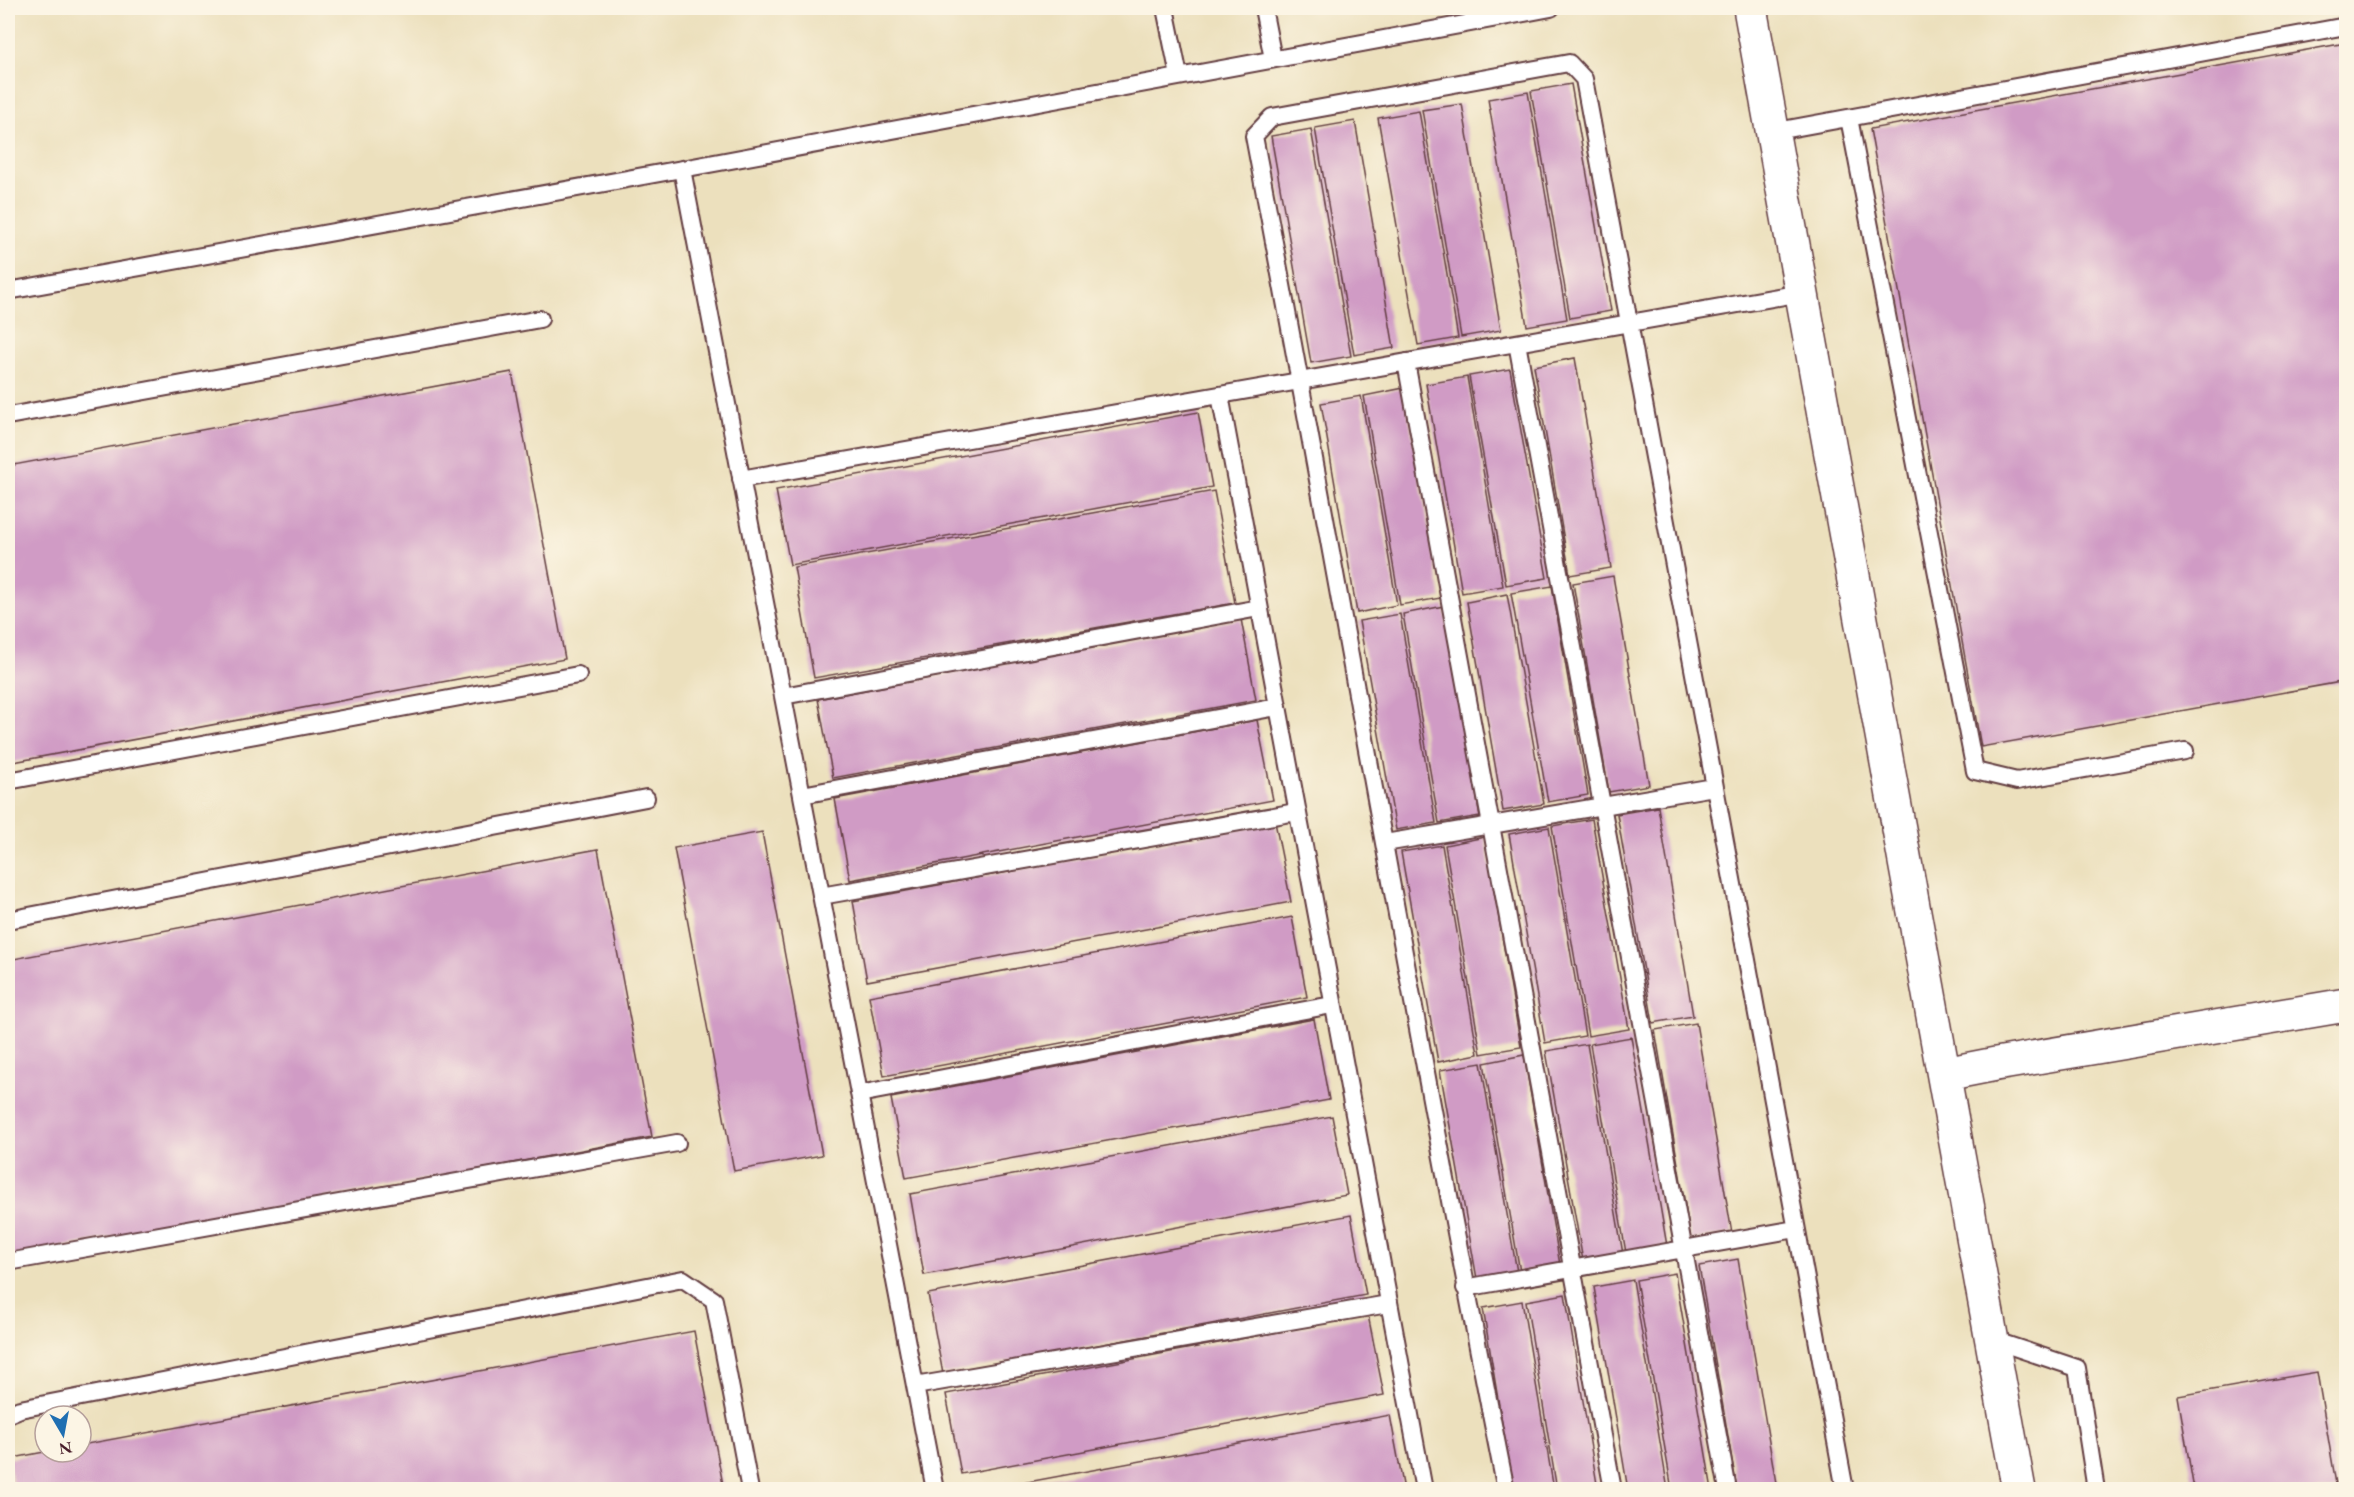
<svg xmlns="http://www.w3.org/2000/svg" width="2354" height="1497" font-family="'EB Garamond',serif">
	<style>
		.building { fill: #d09bc5 }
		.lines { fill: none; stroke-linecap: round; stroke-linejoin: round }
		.service-casing { stroke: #623c41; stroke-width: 20 }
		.minor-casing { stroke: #623c41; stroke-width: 36 }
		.service { stroke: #fff; stroke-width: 16 }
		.minor { stroke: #fff; stroke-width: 33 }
	</style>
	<rect width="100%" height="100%" fill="#fcf5e5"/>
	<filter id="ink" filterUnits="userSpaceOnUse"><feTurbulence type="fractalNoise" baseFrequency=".0167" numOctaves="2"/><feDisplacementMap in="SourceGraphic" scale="12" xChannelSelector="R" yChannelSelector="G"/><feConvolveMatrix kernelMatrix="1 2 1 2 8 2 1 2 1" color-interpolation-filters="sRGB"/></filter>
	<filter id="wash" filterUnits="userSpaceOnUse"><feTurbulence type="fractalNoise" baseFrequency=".008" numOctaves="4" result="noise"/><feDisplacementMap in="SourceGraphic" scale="24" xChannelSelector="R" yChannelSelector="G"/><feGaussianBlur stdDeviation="1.35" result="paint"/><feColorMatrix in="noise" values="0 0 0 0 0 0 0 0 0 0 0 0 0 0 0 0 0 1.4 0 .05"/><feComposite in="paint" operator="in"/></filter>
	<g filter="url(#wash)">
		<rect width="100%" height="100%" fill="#ece0bd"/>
		<g id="blocks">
			<path class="building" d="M2346 43V681L1981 747 1870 129Z
				M1571 84 1611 311 1570 318 1531 91Z
				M1528 92 1567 319 1527 326 1488 99Z
				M1462 104 1501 330 1461 337 1422 110Z
				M1419 111 1458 338 1418 345 1378 118Z
				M1355 121 1394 348 1354 355 1315 128Z
				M1311 129 1351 356 1311 363 1271 136Z
				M1575 358 1611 568 1570 575 1534 366Z
				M1510 369 1547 578 1506 585 1469 376Z
				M512 372 565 659 8 763V466Z
				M1467 377 1503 586 1462 593 1426 384Z
				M1404 388 1441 598 1400 605 1364 396Z
				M1361 396 1397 605 1357 613 1321 403Z
				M1198 412 1212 487 790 565 776 490Z
				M1214 491 1235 603 814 678 794 567Z
				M1613 576 1649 785 1609 792 1573 583Z
				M1552 586 1588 795 1548 802 1511 593Z
				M1507 594 1544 804 1503 811 1467 602Z
				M1444 606 1480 816 1439 823 1403 614Z
				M1400 614 1436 823 1396 830 1359 621Z
				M1241 619 1256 700 833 778 818 699Z
				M1257 720 1273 800 850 880 835 799Z
				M1658 807 1693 1016 1653 1023 1617 814Z
				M1592 819 1629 1029 1588 1036 1552 826Z
				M1275 822 1291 902 867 981 853 901Z
				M1549 827 1585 1036 1545 1043 1509 834Z
				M762 832 822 1155 734 1171 674 848Z
				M1485 837 1521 1047 1481 1054 1445 845Z
				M1442 845 1478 1054 1438 1062 1401 852Z
				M598 849 652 1137 8 1257V960Z
				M1292 917 1307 997 884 1076 869 996Z
				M1314 1019 1329 1100 906 1178 891 1098Z
				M1696 1023 1732 1233 1691 1240 1655 1030Z
				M1631 1037 1667 1246 1626 1253 1590 1044Z
				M1587 1044 1623 1254 1583 1261 1546 1051Z
				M1524 1055 1560 1265 1520 1272 1484 1063Z
				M1481 1063 1517 1272 1477 1279 1440 1070Z
				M1332 1116 1347 1195 924 1275 910 1194Z
				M1351 1215 1366 1295 943 1374 928 1294Z
				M1738 1259 1776 1483 1737 1489 1699 1266Z
				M1675 1273 1712 1490H1672L1636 1280Z
				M1633 1280 1668 1490H1628L1594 1287Z
				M1565 1294 1598 1490H1557L1526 1301Z
				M1522 1301 1554 1490H1513L1483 1308Z
				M1368 1315 1384 1395 961 1474 946 1394Z
				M694 1331 724 1490H14L8 1459 44 1452H81V1445Z
				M2317 1372 2337 1490H2194L2178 1396Z
				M1390 1415 1404 1490H996V1488Z"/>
		</g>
	</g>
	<g filter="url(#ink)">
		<use href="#blocks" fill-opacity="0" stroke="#623c41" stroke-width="1.5"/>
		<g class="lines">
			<g class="service-casing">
				<path id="service" d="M1165 8 1179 76
					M1263 8 1273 59
					M1849 118 1975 771 2017 781 2185 751
					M1772 132 2346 26
					M682 169 935 1490
					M8 291 682 169 1551 8
					M1517 343 1728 1490
					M1406 362 1613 1490
					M1220 395 1424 1490
					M8 416 540 319
					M741 479 1801 293
					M783 696 1259 608
					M8 781 578 675
					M802 795 1277 707
					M1385 843 1714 787
					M821 896 1296 812
					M8 920 646 798
					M859 1094 1332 1005
					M8 1262 677 1143
					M1465 1288 1796 1229
					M1993 1340 2077 1368 2096 1490
					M915 1386 1388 1304
					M8 1414 20 1409 683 1279 714 1300 750 1490
					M1506 1490C1416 1039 1340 587 1254 136L1272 117 1569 63 1584 79 1845 1490"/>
			</g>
			<g class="minor-casing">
				<path id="minor" d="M1750 8 2019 1490
					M1945 1074 1996 1064 2346 1005"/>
			</g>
			<use href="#service" class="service"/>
			<use href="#minor" class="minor"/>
		</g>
	</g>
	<rect width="2354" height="1497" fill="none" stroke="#fcf5e5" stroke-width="30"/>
	<g transform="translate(63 1434) rotate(170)"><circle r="28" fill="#fcf5e5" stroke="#b59f9b" stroke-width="1.5"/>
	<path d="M0-4.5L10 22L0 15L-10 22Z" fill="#1f6fb2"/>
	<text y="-9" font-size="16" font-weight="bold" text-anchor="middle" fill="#4a1f2b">N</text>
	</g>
</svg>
